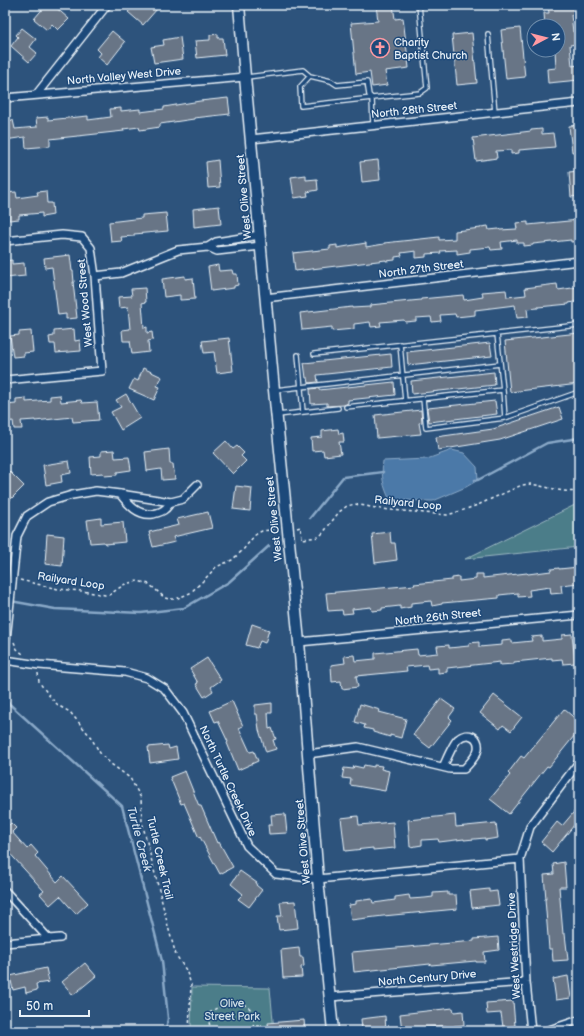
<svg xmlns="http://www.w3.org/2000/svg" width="584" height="1036" font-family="'Balsamiq Sans',sans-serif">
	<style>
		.green { fill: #4c7d89; stroke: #9ab7c0 }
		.water { fill: #4c79a8; stroke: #8aa9c8 }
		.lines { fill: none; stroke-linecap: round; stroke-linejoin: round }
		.stream { stroke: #8aa9c8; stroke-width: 2.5 }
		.building { fill: #677586; stroke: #e8f1f8 }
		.service-casing { stroke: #e8f1f8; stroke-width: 6 }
		.minor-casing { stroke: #e8f1f8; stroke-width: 10 }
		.secondary-casing { stroke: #e8f1f8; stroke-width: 13 }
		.path { stroke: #e8f1f8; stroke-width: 1.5; stroke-dasharray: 3 3; stroke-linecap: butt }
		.service { stroke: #1f4a7a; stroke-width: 3.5 }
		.minor { stroke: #1f4a7a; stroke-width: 7 }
		.secondary { stroke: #1f4a7a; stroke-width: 10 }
		.labels { text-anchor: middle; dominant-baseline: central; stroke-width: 3; stroke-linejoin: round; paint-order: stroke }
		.poi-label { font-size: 11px; fill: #e8f1f8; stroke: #1f4a7a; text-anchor: start }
		.street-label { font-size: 11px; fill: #e8f1f8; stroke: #1f4a7a }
		.park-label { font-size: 11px; fill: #d1e0e7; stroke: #1f4a7a }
		.water-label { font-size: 12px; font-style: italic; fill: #d1dfec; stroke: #1f4a7a }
	</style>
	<rect width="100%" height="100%" fill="#2d537c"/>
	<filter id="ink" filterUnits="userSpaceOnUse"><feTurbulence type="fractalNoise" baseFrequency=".025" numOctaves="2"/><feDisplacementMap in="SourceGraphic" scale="8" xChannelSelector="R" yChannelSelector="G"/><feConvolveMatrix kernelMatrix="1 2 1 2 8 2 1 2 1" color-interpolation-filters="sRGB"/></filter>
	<g filter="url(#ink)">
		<path class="green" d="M579 503V547L465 559Z
			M192 987 270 988 274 1031H191Z"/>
		<path class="water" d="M452 450 464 453 477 467 478 480 466 487 433 501 390 500C383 486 381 476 383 461L427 459Z"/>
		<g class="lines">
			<path class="stream" d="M475 480H478L547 443 579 438
				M310 518 343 477 383 472
				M5 600 55 609 141 613 184 608 229 582 269 546
				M5 700 122 806 162 961 168 1018 166 1031"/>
		</g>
		<path class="building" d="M46 5H53L69 19 58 30 52 24 47 30 34 19Z
			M134 5H153L157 9 143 25 128 12Z
			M376 5H393L395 19 403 18 409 68 385 71 387 85 372 87 370 72 356 74 351 23 378 21Z
			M548 5H573L574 15H571L573 32H575L576 44 570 45 572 66 578 65 579 80 548 83 547 69 556 68 555 50H558V26H545L544 13H549Z
			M22 28 36 39 30 47 37 53 29 62 11 46 18 37 16 35Z
			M520 28 525 77 506 79 501 30Z
			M112 31 125 42 107 65 98 57 101 53 97 49Z
			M472 33 477 83 457 85 452 35Z
			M218 34V38H223L225 55 197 58 195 41 210 40V35Z
			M180 37 183 59 154 63 151 47 164 45 163 40Z
			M228 98 230 114 194 118V119L160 124V127L140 130 139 127 123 129 124 131 50 139V146L26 148 25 137 5 140V121L13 120 15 129 37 127 36 118 48 117V120L88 116V120L111 117 110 109 121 108V111L140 109V112L164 109V107L200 101Z
			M579 125V151L572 152 569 126Z
			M542 129V134L553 133 555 147 519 150V153L511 154V150L496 151 497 158 476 161 473 138 531 131V130Z
			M218 160 220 187 208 188 206 162Z
			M378 160 380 180 362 182 360 162Z
			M579 171V196L571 197 569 172Z
			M306 175V180L317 179 318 190 307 192 308 196 294 198 291 177Z
			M46 191 47 203H52L53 215 42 217V213L19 215V219L9 220V214L5 215V193L16 192 17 198 38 195 37 192Z
			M219 206 221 224 194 227 193 209Z
			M166 213 168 231 134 234V236L121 237 122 241 111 242 109 222 142 218V215Z
			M579 220V241L571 242V240L533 244V245L524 246V243H517V240L501 242 502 249 491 250 490 247 470 249V252L457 254V250L440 251 441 253 426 254V257L416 258V251L401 253 402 256 395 257V260L386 261V260L295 271 293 253 330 249V246L337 245V248L366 243V247L384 244V243L439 237V240L455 239V231L481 228V227L488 226 489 230 499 229 500 230 517 229 516 223 528 222V225Z
			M70 255 72 271H73L74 282H73L77 318 66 319V314L58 315 52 267 45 268 44 258Z
			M12 260V264L24 263 25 276 5 278V261Z
			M218 265 219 271 232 270 233 274H237L238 285 234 286V288L211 291 208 267Z
			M185 276V279L193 278 195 299 180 300V295L164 297 162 279Z
			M557 284 558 290 579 287V301L569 303V304L538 307V308L527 309 528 317 517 318 515 305 475 310V315L456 317 455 314 440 315 441 321 432 322 431 317 416 318V321L405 322 404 320 380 322 381 326 371 327 370 322 354 324V329L332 331V327L302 330 300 313 352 307V308L370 307V305L421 300V299L463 295 464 300 483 297 482 292 506 290 507 297 526 295 525 288Z
			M145 288 146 302 142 303 144 328 147 327V333L152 332 153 340 148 341 149 352 132 354 130 341H123L122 330 130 329 128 307 119 308 118 297 132 296 131 289Z
			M74 329 75 341 80 340 81 351 56 353 55 344H50L49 337 54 336V331Z
			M31 331 33 352 24 353V356L13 357 10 336 19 335V332Z
			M579 333V384L510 392 505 341Z
			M229 338 233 371 217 373 214 352 204 353 202 341Z
			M490 343 492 356 408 365 407 352Z
			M391 354 392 367 317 375 318 382 309 383 308 378H306L304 363Z
			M143 368 162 377 157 386 160 387 154 400 129 389 134 379 138 381Z
			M494 372 495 385 412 394 411 381Z
			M394 382 395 395 348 400V403L344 405 327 406V403L311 404 310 389 319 388V390Z
			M126 394 140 418 121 430 111 412 121 407 116 400Z
			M60 395 61 402 81 400 82 403 97 402 99 420 73 422 72 417 35 421V420L21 421 22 429H14L13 421 5 422V405L16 404V399L26 398V402L50 400V396Z
			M495 401 497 414 429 422 427 409 428 408Z
			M559 407 563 419 500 440 438 450 436 437 493 429Z
			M421 410 422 422 419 423 421 434 377 438 375 415Z
			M338 429 339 434 343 433 344 442H339L341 454 324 456 323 450 312 451 311 438 322 437V431Z
			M226 441 233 449 237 446 244 453 241 456 246 461 233 474 213 453Z
			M169 449 170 464H173L175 479 162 480 161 469 147 471 145 452Z
			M114 450 115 458 129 457 131 470 117 472V475L104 476 103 473 91 474 90 457 101 456V451Z
			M69 461 71 473 61 475 62 482 46 485 43 465Z
			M9 471 24 486 5 505V476Z
			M236 486 252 488 250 511 233 509Z
			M208 512 212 528 173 537 175 542 153 547 149 532 179 525 177 519Z
			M101 518V524L123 522 125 542 105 544 104 542 90 543 87 520Z
			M390 532 391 543H395L397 560 375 563 372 534Z
			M47 534 64 536 62 566 45 564Z
			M579 567V583L561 585 562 593 551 594 550 587 529 590 530 596 518 597V593L499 595V598L442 603V604L432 606 431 601 411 603V607L400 609V606L382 608V610L372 611 371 607 352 609 353 613 343 614 342 610 328 611 326 593 415 585 414 584 452 580V578L459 577V581L476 579V574H483V578L527 573 528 574 551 571V569L559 568V569Z
			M252 624 269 630 265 643 260 641 257 648 246 645Z
			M572 634 575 663 563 664 562 659 552 660V658L514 662V664L500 665V662L447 668V672L438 673V668L428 669 427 665 406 667 407 671 356 676 358 687 342 689 341 681 332 682 331 665 345 663 344 656 354 655 355 661 375 659V653L417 649 418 655 438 653 437 646 449 645V648L469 646V643L479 642V647L502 645V641L512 640V643L532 641 531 637 542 636V641L562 639V635Z
			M207 658 221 680 211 687 213 691 204 697 196 684 198 683 190 669Z
			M494 695 522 717 511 731 503 725 500 729 480 713Z
			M441 699 455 709 449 717 452 720 430 748 413 735Z
			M232 701 243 726 239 728 250 752 254 751 258 761 238 770 227 743 228 742 218 721 215 722 210 711Z
			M272 703V713H268L269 729 272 728 276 739 273 740 276 749 266 752 259 730 257 714H255V705Z
			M360 704 380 710 379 712 406 719 401 738 390 735V737L373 732V730L364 728 365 725 355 722Z
			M564 709 579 722V730L549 767 547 766 509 814 490 799 510 775 508 773 521 756 524 758Z
			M168 745 169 749 176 747 178 759 150 763 148 747Z
			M364 765 374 767V765L382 766 381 769 389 771 385 791 350 785 351 779 342 778 344 768 353 769 354 766 363 768Z
			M185 771 199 806H201L217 843 219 842 233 867 220 874 200 837 199 838 184 803 181 804 170 777Z
			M579 806V827L575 824 552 852 541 842 557 822 562 826Z
			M285 814 287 833 269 834 268 825H272L271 815Z
			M455 815 456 827 496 823 498 838 485 840V838L464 840V839L439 842 438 839 422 840V845L410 847 408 820Z
			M358 816 359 825 393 822 395 848 373 850V848L345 851 341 818Z
			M11 823 16 828 12 832 27 849 31 845 38 853 35 856 57 882 63 876 88 903 76 914 60 896 50 905 40 894 44 891 5 848V824L7 827Z
			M564 862 566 887H559L563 934H565L568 960 553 961 552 949H549L548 936 545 899H546L544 875 554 874 553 864Z
			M240 871 257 883 256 885 262 890 249 907 238 899 243 894 231 884Z
			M489 889V892L497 891 499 905 472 908 470 891Z
			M448 892V895H456L457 909 383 916 351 920 349 905 356 904V901L372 899 373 903 381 902 395 900V897L409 895 410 899 425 898 433 897V893Z
			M295 901 298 928 279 930 277 916H282L280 902Z
			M498 937 499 950 484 952 485 962H476V961L431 965 430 964 354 972 352 952 474 941V939Z
			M299 948 300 957H303L304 966 301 967 302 977 283 978 281 950Z
			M85 963 96 976 73 995 62 982Z
			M46 968 49 982 36 984 37 990 26 993 25 987 13 990 10 976Z
			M568 976 571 998 556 1000 553 979Z
			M513 1001 515 1026 503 1027 501 1013 487 1014 486 1003Z
			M453 1008 454 1012 463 1011 464 1025 454 1026V1030L446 1031V1026H441L419 1028V1030L402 1031 400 1014Z
			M385 1016 386 1031H362L361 1019Z
			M304 1020 305 1031H269L268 1023Z"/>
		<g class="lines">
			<g class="service-casing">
				<path id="service" d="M488 34 495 112
					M310 76 300 87 301 106 372 98 373 126
					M247 77 303 70 310 76 331 81 337 85 367 82 369 95 372 98 420 93 427 88 419 5
					M497 334 503 390
					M400 344 405 401
					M314 354 579 325
					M298 355 303 412
					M275 390 500 364
					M423 399 426 428 505 418
					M346 407 503 390 505 418 579 392
					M278 415 338 408"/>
			</g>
			<g class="minor-casing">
				<path id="minor" d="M36 95 107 5
					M5 98 245 77
					M251 139 579 103
					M5 241 62 235 82 237 91 248 95 276 102 371 5 380
					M208 247 217 251 261 246
					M95 276 121 273 178 250 208 247 216 242 260 235
					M265 298 579 261
					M120 494C129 505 138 516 153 514 157 513 162 512 165 509 167 508 169 504 171 502
					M299 642 579 615
					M5 649 17 536 27 516 48 502 72 495 96 491 120 494 171 502 183 499 197 485
					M5 660 39 665 125 672 147 678 165 689 183 713 247 846 276 874 318 879 520 859
					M308 754 358 747 450 769H464C469 764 477 756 478 749 480 736 467 731 458 739 453 743 446 761 443 767
					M5 891 49 939
					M5 943 60 938
					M330 997 526 982
					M531 1031 526 982 520 859 530 827 579 762
					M546 1031 579 1020"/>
			</g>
			<g class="secondary-casing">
				<path id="secondary" d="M239 5 245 77 274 390 299 642 318 879 333 1031"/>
			</g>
			<path class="path" d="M297 528 301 527 302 539 319 537 323 533 339 512 347 506 355 504 381 509 447 515 461 511 480 504 522 485 531 484 536 485 563 491 579 492
				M20 580 58 589 82 591 105 595H109L125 584 138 581 149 584 165 598 169 599H176L190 593 204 580 216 567 232 560 243 550 254 536 258 533 262 531 279 529
				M14 642 17 649 23 654
				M38 673 39 682 51 698 59 706 70 712 90 736 100 753 111 764 130 778 141 798 142 822 170 934 176 955 186 970 191 984 189 1031
				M211 1031 209 1022V1014C213 1010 217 1007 223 1006 232 1003 247 1001 252 1012 255 1017 253 1025 253 1031"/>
			<use href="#service" class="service"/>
			<use href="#minor" class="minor"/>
			<use href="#secondary" class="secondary"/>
		</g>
	</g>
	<defs>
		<g id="church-ring" transform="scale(1)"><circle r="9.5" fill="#1f4a7a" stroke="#ff9aa2" stroke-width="1.5"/><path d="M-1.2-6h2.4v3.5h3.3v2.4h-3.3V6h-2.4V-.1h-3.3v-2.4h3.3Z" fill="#ff9aa2"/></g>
	</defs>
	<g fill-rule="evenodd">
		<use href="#church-ring" x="380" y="48"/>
	</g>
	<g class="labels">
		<g class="poi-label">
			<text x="394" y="42">Charity<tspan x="394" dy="13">Baptist Church</tspan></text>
		</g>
		<g class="street-label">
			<text transform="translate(124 76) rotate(-5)">North Valley West Drive</text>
			<text transform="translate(414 110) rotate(-6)">North 28th Street</text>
			<text transform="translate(244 197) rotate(-95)">West Olive Street</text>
			<text transform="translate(421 269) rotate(-7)">North 27th Street</text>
			<text transform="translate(85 303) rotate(-95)">West Wood Street</text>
			<text transform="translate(408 503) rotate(6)">Railyard Loop</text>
			<text transform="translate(274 519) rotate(-96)">West Olive Street</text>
			<text transform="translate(71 581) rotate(9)">Railyard Loop</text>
			<text transform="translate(438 617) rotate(-6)">North 26th Street</text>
			<text transform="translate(228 781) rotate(65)">North Turtle Creek Drive</text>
			<text transform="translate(303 842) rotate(-95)">West Olive Street</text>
			<text transform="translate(160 858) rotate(77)">Turtle Creek Trail</text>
			<text transform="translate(514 946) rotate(-93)">West Westridge Drive</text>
			<text transform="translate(427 978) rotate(-5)">North Century Drive</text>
		</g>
		<g class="park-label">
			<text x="232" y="1003">Olive<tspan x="232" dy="13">Street Park</tspan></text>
		</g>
		<g class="water-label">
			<text transform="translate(139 839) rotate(75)">Turtle Creek</text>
		</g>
	</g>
	<rect width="584" height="1036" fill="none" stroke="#1f4a7a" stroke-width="20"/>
	<rect x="10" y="10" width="564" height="1016" fill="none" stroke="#e8f1f8" stroke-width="1.5" filter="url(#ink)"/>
	<g transform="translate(546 38) rotate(83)"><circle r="19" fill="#1f4a7a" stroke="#6f8dac"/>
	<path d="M0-3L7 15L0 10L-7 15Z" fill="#ff9aa2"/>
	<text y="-6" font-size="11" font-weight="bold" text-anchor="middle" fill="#e8f1f8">N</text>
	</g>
	<path d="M20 1010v6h69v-6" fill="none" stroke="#e8f1f8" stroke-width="2"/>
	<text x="26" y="1010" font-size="12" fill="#e8f1f8" stroke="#1f4a7a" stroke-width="3" paint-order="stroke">50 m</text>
</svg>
